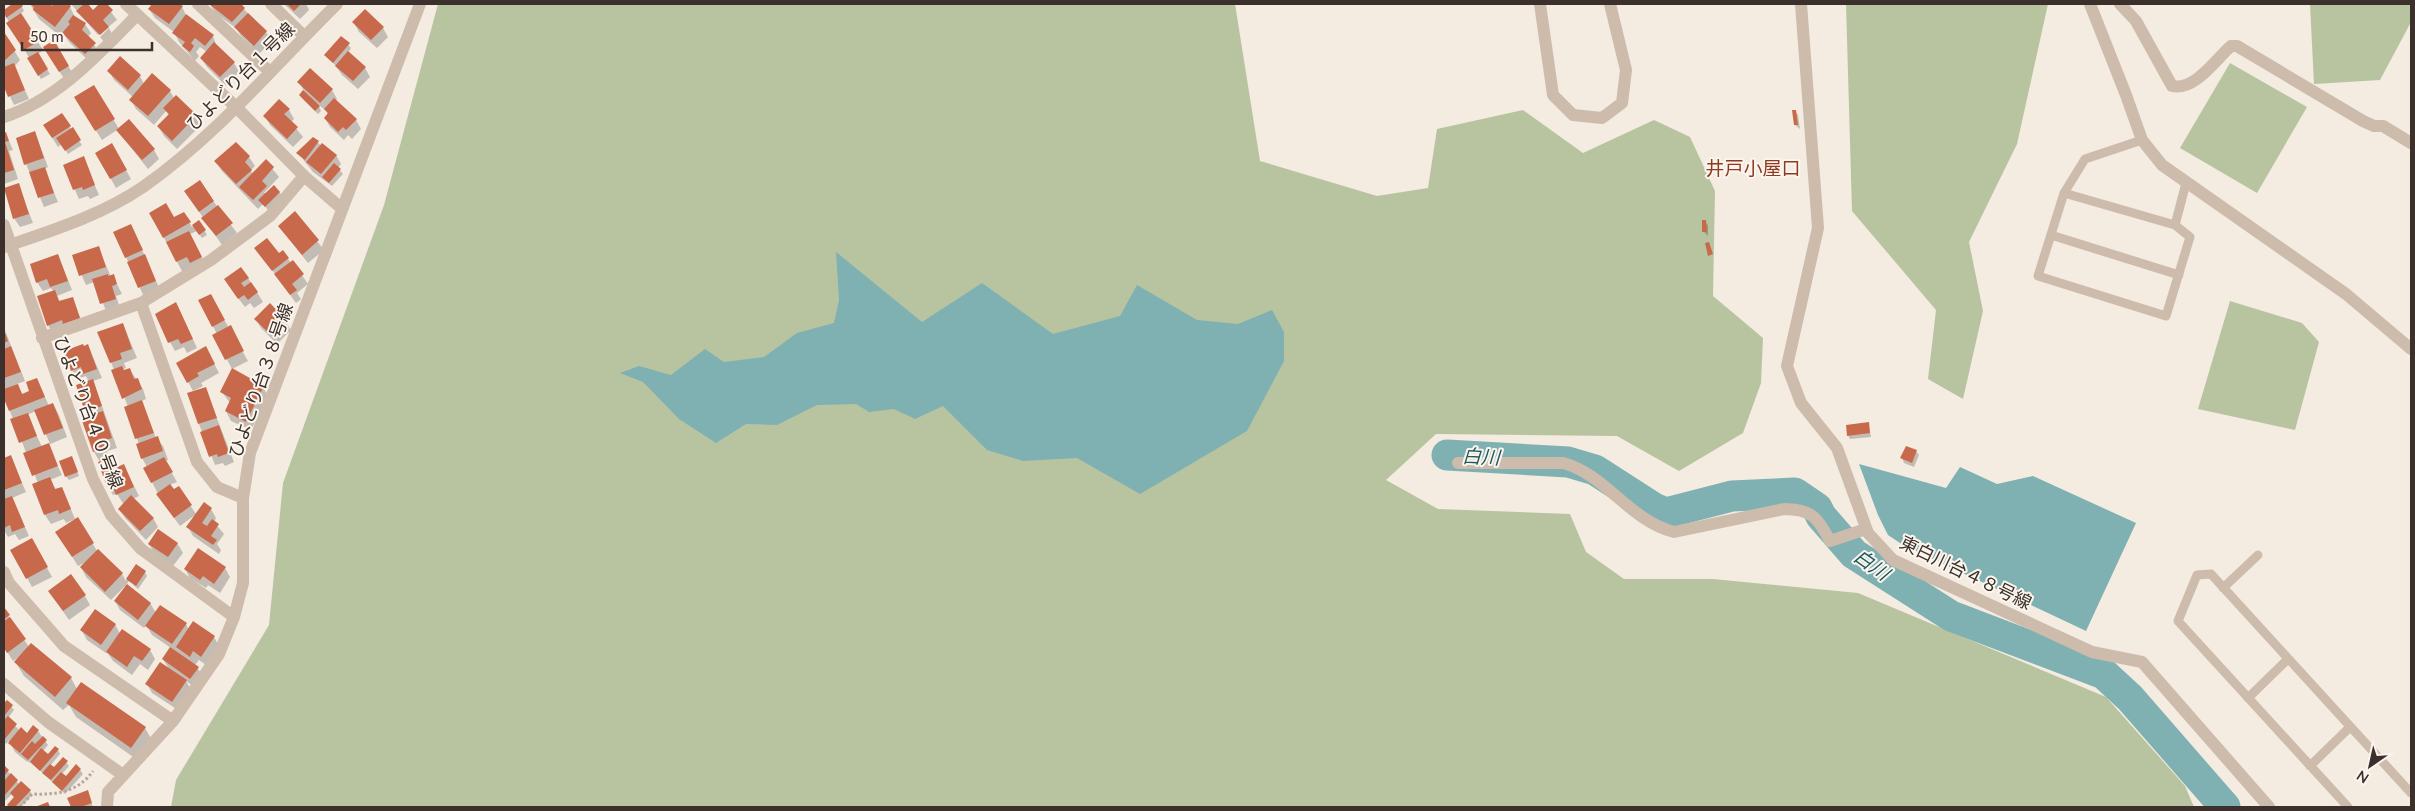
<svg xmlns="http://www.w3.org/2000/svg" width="2415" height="811" font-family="Lato,'Noto Sans JP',sans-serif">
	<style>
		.green { fill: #b8c4a0 }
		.water { fill: #7fb0b2 }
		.shadow { fill: #0003; fill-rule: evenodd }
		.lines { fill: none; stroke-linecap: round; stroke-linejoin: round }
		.river { stroke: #7fb0b2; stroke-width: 31 }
		.building { fill: #c8694b }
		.path { stroke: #b9a596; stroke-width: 3; stroke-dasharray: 2.5 2.5; stroke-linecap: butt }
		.service { stroke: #cdbbac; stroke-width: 9 }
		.minor { stroke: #cdbbac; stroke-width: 12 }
		.tertiary { stroke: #cdbbac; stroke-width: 12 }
		.labels { text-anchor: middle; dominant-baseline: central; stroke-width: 4; stroke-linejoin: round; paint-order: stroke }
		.street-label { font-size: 18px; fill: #3b302b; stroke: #fbf5ee }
		.neighbourhood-label { font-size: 19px; fill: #8c3b22; stroke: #fbf5ee }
		.water-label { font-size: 19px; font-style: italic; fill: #1f5a5e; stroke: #fbf5ee }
	</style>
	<rect width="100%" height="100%" fill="#f4ebe1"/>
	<path class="green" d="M438 4H1235L1260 161 1377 196 1428 188 1437 129 1523 110 1583 153 1654 120 1690 137 1715 191 1713 296 1763 338 1761 383 1743 433 1679 471 1617 436 1436 434 1386 480 1438 509 1570 514 1586 552 1624 579H1713L1858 593 2106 697 2185 786 2194 807H171L176 780 269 625 283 483 384 205Z
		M1846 4H2048L2017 144 1969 242 1983 311 1963 399 1928 379 1936 310 1852 211Z
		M2310 4H2411V22L2380 80 2314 84Z
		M2230 63 2307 107 2257 193 2180 148Z
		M2230 301 2302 323 2319 342 2295 430 2198 409Z"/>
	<path class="water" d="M836 252 922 322 982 283 1053 334 1120 316 1137 285 1197 320 1238 324 1272 310 1284 332V361L1247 431 1140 494 1077 458 1023 461 987 450 943 406 915 419 894 409 869 412 856 404 817 405 777 425 746 424 716 443 679 419 643 382 620 373 639 366 671 375 705 349 724 362 764 357 797 333 834 323 839 300Z
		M1859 464 1946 488 1960 467 1997 484 2033 476 2136 523 2086 631 1903 545 1888 535 1878 515Z"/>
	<path class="shadow" d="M15 4H20L22 7 24 11 20 14 43 50 38 54 50 74 41 79 4 13Z
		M30 4H66L70 7 75 17 85 24 91 33 88 37 100 53 91 63 69 42 63 32 60 36 39 19Z
		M71 4H86L93 11 100 4H105L117 20 98 35Z
		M153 4H177L182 7 187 17 213 36 217 47 234 63 239 72 226 86 207 67 201 58 207 52 200 47 196 52 199 56 195 61 179 42 174 32 155 18 149 9Z
		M210 4H239L266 32 272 41 259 54 241 36 236 28 215 13Z
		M284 4H306L309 10 300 19Z
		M354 23 383 28 388 37 377 48 359 32Z
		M109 28 113 36 106 44 100 37Z
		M4 34 20 60 14 67 29 99 14 105 4 84Z
		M341 37 351 48 348 53 365 68 370 77 358 89 342 75 336 66 325 55Z
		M50 57 68 66 74 75 65 80Z
		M109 71 140 76 144 84 170 91 174 98 196 116 201 125 177 149 164 136 158 126 169 116 166 111 154 125 136 109 131 100 133 97 114 80Z
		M299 82 332 90 337 99 335 101 356 120 361 129 352 139 348 135 344 140 330 127 325 118 328 115 326 111 318 104 321 111 318 114 303 99 300 95 304 91Z
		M94 87 119 129 154 150 159 159 148 169 117 130 102 140 81 107Z
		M289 110 294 119 291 122 303 137 293 147 270 125 265 116Z
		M1795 111 1798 115 1800 129 1795 125Z
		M61 115 82 145 68 154 62 144 58 147 50 134Z
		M35 133 48 167 44 169 58 202 44 207 26 164Z
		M4 134H6L13 150 9 151 18 179 4 184Z
		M314 138 321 146 336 155 341 164 338 168 343 174 332 186 313 172 298 153Z
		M236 144 249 157 255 166 251 170 253 175 266 161 279 177 264 193 279 192 282 196 268 210 263 204 258 209 221 170 216 161Z
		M112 145 131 179 116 188 97 154Z
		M83 158 99 195 90 199 88 196 79 199 64 165Z
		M199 182 237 233 222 245 191 200Z
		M18 185 33 223 20 227 14 218Z
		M184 213 192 227 199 222 207 235 202 238 197 231 190 234 206 266 182 271 151 214 174 219Z
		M295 213 324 250 308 263 279 226Z
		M1703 221 1708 225V236L1704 232Z
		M135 234 160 290 144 297 126 257Z
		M98 247 111 277 113 276 122 294 116 296 120 308 107 313 94 282 86 285 73 256Z
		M256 248 279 255 283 252 291 263 293 262 308 284 297 293 301 299 296 303Z
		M58 255 72 290 57 296 60 302 72 298 84 327 53 334 48 325 54 292 51 288 43 291 37 282Z
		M248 278 263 302 254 308 250 303 245 307 231 289Z
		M210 295 248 361 232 369 214 335 217 334 200 301Z
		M176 303 197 348 187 353 184 347 175 351 170 342Z
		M256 319 285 321 291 330 277 344 261 328Z
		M123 324 137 358 124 363 126 368 123 369 124 372 130 370 143 389 146 399 141 401 156 438 163 446 168 460 165 461 177 482 170 485 174 490 178 487 196 514 211 509 216 518 214 522 224 534 217 544 221 550 219 554 193 536 188 527 195 515 180 526 163 503 145 469 147 467 142 458 139 444 125 408 128 407 111 362Z
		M4 328 25 381 17 384 23 395 31 392 37 379 49 406 53 404 58 413 67 437 48 445 62 475 50 480 56 490 62 488 75 519 66 523 64 519 51 524 45 515 34 485 38 483 4 396 6 390 4 386ZM36 411 50 444 42 447 27 415Z
		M88 346 102 378 93 381 117 448 107 451 109 457 116 469 124 466 139 496 133 499 153 518 158 527 146 540 125 518 119 509 124 505 117 494 113 495 108 486 100 462 94 452 90 417 78 386 89 382 86 376 77 379 72 370 84 347Z
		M206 348 219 373 201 383 203 386 193 391 178 363Z
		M263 387 268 396 251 430 231 421 226 411 230 403 222 392Z
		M205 388 234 462 225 466 223 463 215 465 199 424Z
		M1868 423 1871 437 1850 439 1848 435Z
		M1916 451 1919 455 1914 467 1904 463 1902 458Z
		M10 456 26 492 12 498 29 536 19 540 15 534 8 537 4 530V501L5 500 4 459Z
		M74 462 79 476 69 480 66 476Z
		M78 519 97 551 122 574 126 581 136 566 145 572 147 576 138 589 129 581 126 585 150 603 156 613 186 624 189 630 214 637 219 646 206 665 199 660 195 665 204 677 196 688 186 681 191 690 178 710 152 693 147 684 169 669 163 659 171 648 152 635 146 625 144 628 120 610 115 601 126 587 125 586 111 600 86 577 81 567 88 561 78 566 62 541Z
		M32 540 52 577 32 587 12 550Z
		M177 543 183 553 173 566 154 553 149 544Z
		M225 568 230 577 220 593 208 585 206 588 190 578 185 569Z
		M49 591 85 596 90 605 69 620Z
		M4 609 29 647 31 644 71 678 77 689 145 728 153 742 139 761 76 717 69 705 63 710 24 676 16 663 19 657 13 661 4 647Z
		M115 624 120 634 150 650 155 659 148 670 140 664 132 675 113 661 107 652 106 653 87 640 82 631Z
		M7 701 14 710 8 718 20 731 27 734 38 731 48 745 43 751 48 756 58 750 60 754 50 766 54 769 63 759 69 766 62 774 66 778 80 770 83 774 65 794 32 763 26 761 15 752 9 741 6 744 4 741V705Z
		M4 767 19 784 30 791 32 795 21 807H10L8 805 14 798 12 794 4 802Z
		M89 796 93 807H72L69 799Z"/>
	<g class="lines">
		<path class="river" d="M1447 455 1568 462 1595 470 1654 508 1666 513 1732 496 1795 493 1817 508 1821 516 1854 554 1951 616 2104 674 2130 698 2225 807"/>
	</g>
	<path class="building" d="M12 4H21L23 6 6 18 4 10Z
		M30 4H50L52 6 54 4H68L71 6 55 27 33 10 34 7Z
		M84 4H88L93 10 99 4H107L113 10 103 20 109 27 100 35 76 11Z
		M152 4H179L183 6 169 24 148 9Z
		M209 4H241L245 8 232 22Z
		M287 4H301L294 11Z
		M365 9 384 27 371 40 352 22Z
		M21 13 39 41 24 50 6 23Z
		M248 13 267 31 254 46 234 27Z
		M186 14 214 35 205 46 195 38 191 43 194 46 190 52 182 46 185 42 172 33Z
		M73 15 86 23 82 30 96 43 85 54 62 33 70 24 68 22Z
		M4 32 16 50 4 61Z
		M341 36 350 43 333 63 324 55Z
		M54 40 69 66 59 72 43 47Z
		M214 42 235 62 220 77 200 58Z
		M348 51 366 67 353 81 335 66Z
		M38 52 48 69 38 76 27 58Z
		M120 56 141 75 128 90 107 71Z
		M14 63 25 90 8 97 4 87V67Z
		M310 68 333 89 320 103 297 82Z
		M152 73 171 90 148 116 129 100Z
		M94 85 115 119 95 131 74 97Z
		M303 90 320 106 315 111 299 95Z
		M176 95 197 115 172 141 157 126 169 114 163 108Z
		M334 98 357 119 346 130 343 127 338 132 324 118 328 113 324 109Z
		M279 99 290 109 284 114 298 127 287 139 263 116Z
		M1792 110H1796L1798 125H1794Z
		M62 113 71 126 52 138 43 125Z
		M129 119 155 149 142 160 116 130Z
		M73 127 81 140 65 151 56 138Z
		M35 131 44 158 24 165 16 138Z
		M6 132 9 141 5 142 14 170 4 173V133Z
		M313 137 319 141 305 160 296 153Z
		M236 142 250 156 245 162 252 170 236 184 214 161Z
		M112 143 127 170 110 179 95 153Z
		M322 143 337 155 321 174 306 162Z
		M84 156 95 185 83 190 82 187 73 190 63 165Z
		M266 159 274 167 262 181 267 186 253 200 239 187Z
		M334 163 341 169 329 183 322 177Z
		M45 167 54 193 38 198 29 172Z
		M200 180 214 201 199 212 184 191Z
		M19 183 29 214 13 219 4 188Z
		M274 185 280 192 265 207 258 200Z
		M166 203 174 217 184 212 191 222 163 238 149 213Z
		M218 205 233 223 216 236 201 218Z
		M295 211 319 240 302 255 278 226Z
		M199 220 206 230 199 235 192 225Z
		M1702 220H1706L1707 232H1702Z
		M131 224 143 250 125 258 113 232Z
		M189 231 202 257 190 263 187 257 176 262 166 242Z
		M267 238 279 253 283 250 289 258 272 271 254 248Z
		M1709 242 1713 254 1708 256 1705 243Z
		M99 246 106 267 79 276 72 255Z
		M58 254 68 281 50 287 47 279 36 283 30 264Z
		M145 254 156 281 138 288 127 262Z
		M293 260 304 274 292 284 297 290 290 295 274 274Z
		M241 267 249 278 241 283 244 287 251 282 258 292 248 300 244 295 238 299 224 279Z
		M108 274V276L114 274 117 284 112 286 116 299 100 304 92 279Z
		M55 290 59 301 73 297 80 318 63 324 62 320 47 326 37 296Z
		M211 294 225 320 212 327 198 300Z
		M176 302 193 339 181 344 178 339 168 343 155 314Z
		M270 303 286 320 271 335 254 319Z
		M123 323 132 349 120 353 122 359 110 363 97 332Z
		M231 325 244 351 225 360 212 335Z
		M4 330 8 341 4 343Z
		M83 344 84 346 88 344 97 369 83 374 81 367 71 371 64 351Z
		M11 346 21 372 4 378V349Z
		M206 346 215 364 197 373 199 376 187 383 176 363Z
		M122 366 124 370 130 368 134 379 138 378 142 389 122 399 111 370Z
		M232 368 264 386 246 422 225 411 231 398 220 392Z
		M37 378 45 397 9 411 4 399V389L18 384 22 394 29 391 26 382Z
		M93 379 102 406 85 412 76 385Z
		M206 387 217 418 198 424 187 393Z
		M142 400 154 433 135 439 124 407Z
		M53 403 63 428 44 435 34 410Z
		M103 411 112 438 103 441 105 448 93 452 81 418Z
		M28 413 37 436 19 443 10 419Z
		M1869 422 1870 433 1847 436 1846 425Z
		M219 425 229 453 218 457 217 454 209 457 200 432Z
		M158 436 163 451 141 459 136 444Z
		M49 443 58 466 32 476 23 453Z
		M1906 446 1917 450 1912 463 1900 458Z
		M11 455 22 483 4 490V458Z
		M72 456 78 472 65 477 59 461Z
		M111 457 115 468 124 464 134 487 116 495 112 485 107 487 98 462Z
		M164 457 173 472 151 483 143 468Z
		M50 477 55 489 62 487 71 509 59 514 58 510 44 515 32 484Z
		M170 484 174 489 179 486 192 505 174 518 156 494Z
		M131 495 154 518 140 531 118 509Z
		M12 496 25 527 12 532 10 525 4 528V499Z
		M204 502 212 508 202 523 207 526 212 519 219 524 211 536 217 540 213 545 186 527Z
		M78 517 94 543 72 557 55 532Z
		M158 529 178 543 168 557 148 544Z
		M32 538 48 567 26 579 10 550Z
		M198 548 226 567 214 584 203 576 200 580 184 569Z
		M98 549 123 573 105 592 80 567Z
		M136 564 146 571 136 586 126 579Z
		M71 574 86 595 63 611 48 591Z
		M127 584 151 603 138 620 114 601Z
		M160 605 187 623 172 644 145 626Z
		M4 607 10 615 4 619Z
		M95 609 116 624 101 645 80 630Z
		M10 617 26 639 7 653 4 648V621Z
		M193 621 215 636 201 657 193 651 190 657 176 647Z
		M122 629 151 649 142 661 134 656 127 667 106 652Z
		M31 643 72 677 55 697 14 662Z
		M170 647 199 667 190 679 162 659Z
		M160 662 187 680 172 702 145 684Z
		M81 682 146 727 131 748 66 703Z
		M7 700 13 705 4 716V703Z
		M8 716 17 724 4 740V720Z
		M33 725 39 730 20 753 8 743 21 727 27 733Z
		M43 736 47 740 28 760 21 754 32 741 35 744Z
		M55 746 59 749 40 771 30 762 41 748 48 754Z
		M63 757 68 761 51 780 42 773 50 764 54 767Z
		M76 764 81 769 62 791 52 782 61 772 66 776Z
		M4 765 9 770 4 776Z
		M11 773 18 780 4 796V781Z
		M21 781 31 790 15 807H9L7 805 14 797 10 793Z
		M88 790 92 803 81 807H71L67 798Z
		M48 802 50 807H35Z"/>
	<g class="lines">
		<path class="path" d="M20 807 32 794C57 795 78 792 93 771"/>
		<path class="service" d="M2064 193 2175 225 2190 237 2166 316 2038 276 2064 193 2085 159 2142 140
			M2175 225 2186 183
			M2051 235 2179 275
			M2223 588 2258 555
			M2248 698 2288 659
			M2310 766 2350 727
			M2348 807 2178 621 2197 575 2211 574 2411 793"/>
		<path class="minor" d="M126 4 237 108 304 176 341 208
			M198 4 270 72
			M271 4 304 36
			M1540 4 1553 95 1573 115 1602 118 1622 103 1626 70 1610 4
			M1801 4 1818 228 1787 366 1801 403 1837 448 1868 533 1893 560 2092 652 2142 662 2269 807
			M2090 4 2126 95 2142 140 2162 165 2346 294 2411 349
			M2120 4 2136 21 2172 86C2195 91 2215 60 2231 46H2237L2363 121 2374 126H2383L2411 143
			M4 117C57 100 99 54 137 15
			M4 225 93 479 111 515 141 549 234 617
			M141 303 197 462 217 487 243 498
			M42 338 141 303 211 260 270 216 304 176
			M1458 463H1563C1605 474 1630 521 1674 532L1784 509C1812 509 1818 518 1830 541L1866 529
			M4 572 9 583 64 646 173 721 219 654 234 617 243 583V498L250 453 420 4
			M4 684 48 722 123 775
			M107 807 108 792 173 721"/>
		<path class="tertiary" d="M4 247C51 231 102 215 143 187 217 135 273 67 337 4"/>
	</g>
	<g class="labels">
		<g class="street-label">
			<text transform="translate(240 76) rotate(-45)">ひよどり台１号線</text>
			<text transform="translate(260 380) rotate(-71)">ひよどり台３８号線</text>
			<text transform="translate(89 412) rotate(69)">ひよどり台４０号線</text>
			<text transform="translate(1966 572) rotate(26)">東白川台４８号線</text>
		</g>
		<g class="neighbourhood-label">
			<text x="1753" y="167">井戸小屋口</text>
		</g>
		<g class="water-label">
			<text transform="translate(1481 456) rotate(3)">白川</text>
			<text transform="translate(1872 564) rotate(35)">白川</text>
		</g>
	</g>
	<rect width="2415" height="811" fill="none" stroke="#3b302b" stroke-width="10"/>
	<g transform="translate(2370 766) rotate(214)" stroke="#fbf5ee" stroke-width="4" paint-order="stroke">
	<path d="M0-4L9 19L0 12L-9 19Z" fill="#3b302b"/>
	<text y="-8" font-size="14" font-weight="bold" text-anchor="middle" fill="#3b302b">N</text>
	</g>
	<path d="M22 42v8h130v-8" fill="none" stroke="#3b302b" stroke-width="2.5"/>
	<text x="30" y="42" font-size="15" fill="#3b302b" stroke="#fbf5ee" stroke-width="4" paint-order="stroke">50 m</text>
</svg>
